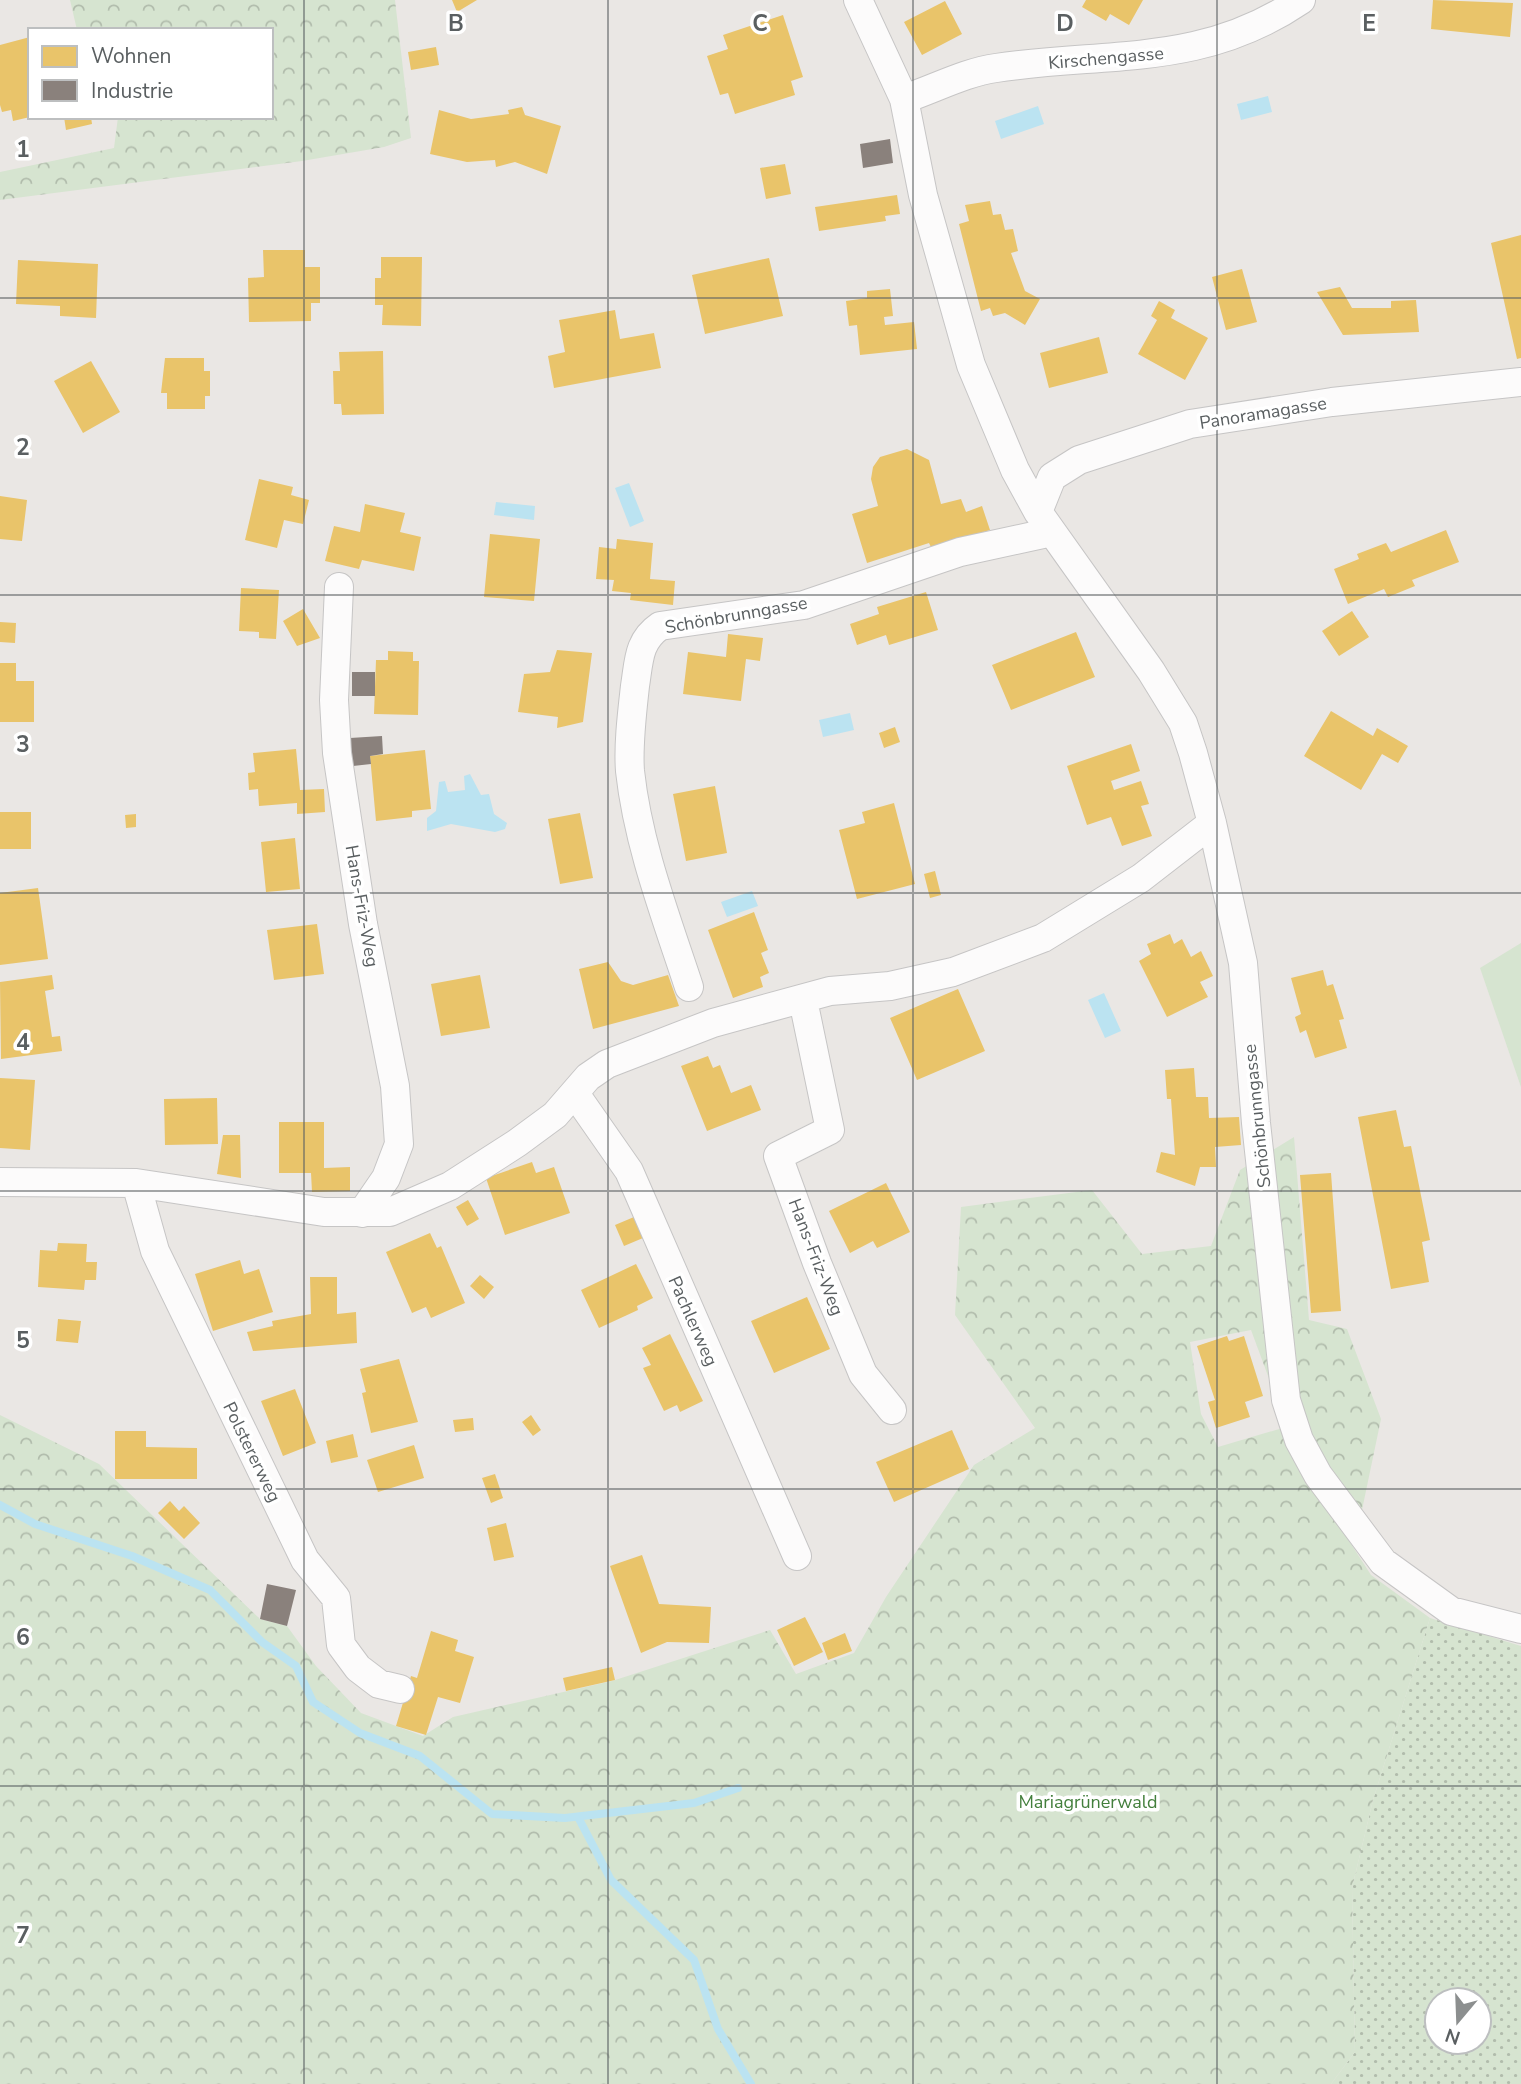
<svg xmlns="http://www.w3.org/2000/svg" width="1521" height="2084" font-family="'Nunito Sans',sans-serif">
	<style>
		.grass { fill: url(#grass-dots); fill-rule: evenodd }
		.forest { fill: url(#forest-crowns) }
		.garden { fill: #d6e4d0 }
		.water { fill: #bbe3f1 }
		.homes { fill: #e9c46a }
		.industry { fill: #8a817c }
		.lines { fill: none; stroke-linecap: round; stroke-linejoin: round }
		.stream { stroke: #bbe3f1; stroke-width: 8 }
		.minor-casing { stroke: #c6c5c5; stroke-width: 30 }
		.minor { stroke: #fcfbfb; stroke-width: 28 }
		.grid { fill: none; stroke: #5a5f61; stroke-width: 2; stroke-opacity: 0.55 }
		.labels { text-anchor: middle; dominant-baseline: central; stroke-width: 7; stroke-linejoin: round; paint-order: stroke }
		.street-label { font-size: 18px; fill: #5a5f61; stroke: #fff }
		.park-label { font-size: 18px; fill: #437f3c; stroke: #fff }
		.grid-label { font-size: 23px; text-anchor: middle; font-weight: bold; fill: #5a5f61; stroke: #fff; stroke-width: 7; stroke-linejoin: round; paint-order: stroke }
	</style>
	<defs>
		<pattern id="grass-dots" width="8" height="8" patternUnits="userSpaceOnUse" patternTransform="scale(1.75)"><rect width="8" height="8" fill="#d6e4d0"/><path d="M2 2h.1M6 6h.1" fill="none" stroke="#b1bcac" stroke-width="1.8" stroke-linecap="round"/></pattern>
		<pattern id="forest-crowns" width="20" height="18" patternUnits="userSpaceOnUse" patternTransform="scale(1.75)"><rect width="20" height="18" fill="#d6e4d0"/><path d="M2 6a3 3 0 1 1 6 0M12 15a3 3 0 1 1 6 0" fill="none" stroke="#b1bcac"/></pattern>
	</defs>
	<rect width="100%" height="100%" fill="#eae7e4"/>
	<path class="grass" d="M1430 1618 1521 1646V2084H1331L1355 2052 1352 1888 1373 1800ZM1437 2000H1479V2042H1437Z"/>
	<path class="forest" d="M70 0H395L411 138 384 147 302 161 0 200V172L114 148 118 117H271V30H77Z
		M1294 1137 1309 1320 1347 1329 1381 1419 1362 1510 1285 1422 1251 1330 1190 1342 1201 1414 1218 1447 1286 1427 1326 1505 1371 1575 1430 1618 1373 1800 1352 1888 1355 2052 1331 2084H0V1415L99 1464 260 1619 287 1626 316 1666 361 1713 423 1736 453 1717 612 1681 770 1630 796 1674 854 1653 886 1597 974 1465 1035 1428 955 1315 961 1207 1092 1190 1142 1254 1211 1246 1240 1170Z"/>
	<path class="garden" d="M1521 943V1087L1480 968Z"/>
	<path class="water" d="M1268 96 1272 112 1241 120 1237 104Z
		M1038 106 1044 124 1001 139 995 121Z
		M629 483 644 521 630 527 615 488Z
		M496 502 535 506 534 520 494 515Z
		M850 713 854 730 823 737 819 720Z
		M470 774 481 795 489 794 494 814 507 823 505 829 495 832 451 824 427 831V818L436 811 439 782 445 781 448 792 465 790 464 776Z
		M752 891 758 906 727 917 721 902Z
		M1104 993 1121 1031 1105 1038 1088 1000Z"/>
	<path class="homes" d="M452 0H477L457 12Z
		M1086 0H1143L1129 25 1110 14 1106 21 1082 7Z
		M1433 0 1513 3 1510 37 1431 29Z
		M945 1 962 34 922 55 904 22Z
		M783 15 803 77 791 81 795 95 735 114 728 93 720 95 707 56 728 49 723 35Z
		M30 37V117L13 121 11 110 2 112 0 105V45Z
		M436 47 439 65 411 70 408 52Z
		M522 107 525 115 561 126 547 174 515 162 496 167 495 160 467 162 430 154 439 110 471 119 509 114 508 110Z
		M64 117H91L92 124 66 130Z
		M785 164 791 194 766 199 760 168Z
		M897 195 900 214 885 216 886 221 819 231 815 207Z
		M990 201 993 215 1001 214 1005 230 1013 229 1018 251 1011 253 1025 291 1040 299 1025 325 1005 313 993 316 990 308 981 311 959 224 969 221 965 205Z
		M1521 235V358L1517 359 1491 243Z
		M263 250H305V267H320V303H311V321L249 322 248 278 264 277Z
		M381 257H422L421 326 382 325 383 305H375V278H381Z
		M769 258 783 316 705 334 692 275Z
		M18 260 98 264 96 318 60 316V306L16 304Z
		M1242 269 1257 322 1226 330 1212 277Z
		M1340 287 1352 308H1391V301L1416 300 1419 332 1343 335 1317 292Z
		M890 289 893 316 884 317 885 325 914 322 917 349 860 355 857 325 849 326 846 301 867 298V291Z
		M1159 301 1175 310 1171 318 1208 338 1185 380 1138 354 1157 320 1151 316Z
		M615 310 620 339 654 333 661 368 554 388 548 356 565 352 559 320Z
		M1099 337 1108 373 1049 388 1040 353Z
		M383 351 384 414 342 415 341 404H334L333 371H340L339 352Z
		M165 358H204V371H210V396H205V409H167V393H161Z
		M91 361 120 412 83 433 54 381Z
		M907 449 929 460 941 504 961 499 966 512 982 506 990 530 932 549 929 543 867 563 852 514 878 506 871 479 873 467 880 457Z
		M259 479 293 487 291 495 309 500 303 524 284 520 277 548 245 540Z
		M0 496 27 500 22 541 0 539Z
		M365 504 405 513 400 532 421 537 414 571 362 560 359 569 325 561 334 526 360 532Z
		M1446 530 1459 562 1412 580 1415 586 1388 597 1384 589 1348 604 1334 569 1359 559 1357 554 1386 543 1391 552Z
		M490 534 540 539 534 601 484 597Z
		M617 539 653 543 650 579 675 581 673 605 630 600 631 593 612 591 614 580 596 579 599 547 616 549Z
		M241 588 279 590 276 639 259 638V632L239 631Z
		M926 592 938 630 889 645 886 635 857 645 850 624 879 614 877 607Z
		M303 609 320 638 297 646 283 621Z
		M1352 611 1369 637 1339 656 1322 631Z
		M0 622 16 623 15 643 0 642Z
		M1076 632 1095 677 1011 710 992 665Z
		M728 634 763 638 760 661 746 659 741 701 683 694 688 652 726 657Z
		M557 650 592 653 583 722 557 728 558 717 518 712 524 674 550 672Z
		M388 651 413 652V661H419L418 715 374 714 376 660H388Z
		M0 663H16V681H34V722H0Z
		M1331 711 1373 736 1377 728 1408 746 1398 763 1382 754 1361 790 1304 756Z
		M895 727 900 742 884 748 879 733Z
		M1131 744 1140 771 1111 781 1114 790 1141 781 1149 804 1141 806 1152 836 1122 846 1111 817 1087 825 1067 766Z
		M296 749 300 790 324 789 325 812 297 814V803L259 806 258 789 249 790 248 773 255 772 253 753Z
		M425 750 431 809 412 811V817L376 821 370 756Z
		M715 786 727 853 686 861 673 794Z
		M894 803 915 884 857 899 839 830 865 823 862 812Z
		M0 812H31V849H0Z
		M580 813 593 878 560 884 548 819Z
		M136 814V827L126 828 125 815Z
		M295 838 300 889 266 892 261 842Z
		M935 871 941 895 930 898 924 874Z
		M38 888 48 959 0 965V893Z
		M754 912 768 950 761 953 769 973 760 977 763 987 733 998 708 930Z
		M317 924 324 974 274 980 267 930Z
		M1170 934 1174 944 1182 939 1191 957 1201 951 1213 976 1200 982 1208 997 1167 1017 1139 961 1151 954 1147 944Z
		M608 962 621 981 633 985 668 975 679 1006 593 1029 579 969Z
		M1323 970 1327 986 1333 984 1344 1019 1339 1020 1347 1048 1315 1058 1306 1030 1300 1033 1295 1017 1301 1014 1291 978Z
		M52 975 54 989 45 991 52 1037 60 1036 62 1051 1 1059 0 982Z
		M480 975 490 1028 441 1036 431 984Z
		M958 989 985 1051 917 1080 890 1018Z
		M708 1056 713 1068 720 1065 731 1093 751 1085 761 1110 707 1131 681 1066Z
		M1194 1068 1196 1097H1208L1209 1118 1239 1117 1241 1145 1215 1147 1216 1167H1200L1195 1186 1156 1172 1161 1152 1175 1155 1171 1099H1167L1165 1070Z
		M0 1078 35 1080 30 1150 0 1148Z
		M217 1098 218 1144 165 1145 164 1099Z
		M1396 1110 1404 1147 1411 1146 1430 1240 1422 1242 1429 1282 1391 1289 1358 1117Z
		M279 1122H324V1168L350 1167V1191L312 1192 311 1173H279Z
		M223 1135H240L241 1178 217 1174Z
		M532 1162 536 1173 554 1167 570 1213 505 1235 486 1178Z
		M1331 1173 1341 1311 1311 1313 1300 1175Z
		M886 1183 910 1232 877 1248 873 1241 850 1253 829 1211Z
		M468 1200 479 1219 467 1226 456 1207Z
		M634 1217 643 1238 624 1246 615 1225Z
		M430 1233 437 1248 441 1246 465 1303 431 1318 426 1307 412 1313 386 1252Z
		M58 1243 87 1244 86 1262H97L96 1280H85L84 1290 38 1287 40 1250 57 1251Z
		M240 1260 244 1274 259 1269 273 1312 213 1331 195 1274Z
		M636 1264 653 1298 637 1306 638 1310 599 1328 581 1290Z
		M480 1275 494 1287 484 1299 470 1286Z
		M310 1277H337V1314L356 1312 357 1343 253 1351 247 1332 273 1326 272 1321 311 1314Z
		M807 1297 830 1349 774 1373 751 1321Z
		M58 1319 81 1321 78 1343 56 1341Z
		M670 1334 703 1401 680 1412 677 1405 664 1411 643 1368 651 1365 642 1348Z
		M1227 1336 1229 1341 1244 1336 1263 1396 1245 1402 1250 1417 1216 1428 1208 1402 1215 1400 1197 1346Z
		M399 1359 418 1422 371 1433 362 1393 366 1392 360 1369Z
		M295 1389 316 1443 283 1456 261 1401Z
		M531 1415 541 1430 533 1436 522 1422Z
		M473 1418 474 1430 455 1432 453 1420Z
		M952 1430 969 1469 894 1502 876 1462Z
		M115 1431H146V1447L197 1448V1479H115Z
		M353 1434 358 1457 331 1463 326 1441Z
		M414 1445 424 1478 378 1492 367 1460Z
		M495 1474 503 1498 491 1503 482 1478Z
		M170 1501 179 1511 184 1506 200 1523 184 1539 158 1513Z
		M506 1523 514 1557 494 1561 487 1528Z
		M642 1555 659 1604 711 1607 709 1643 667 1642 641 1653 610 1566Z
		M805 1617 823 1652 794 1666 777 1630Z
		M431 1631 458 1640 455 1651 474 1657 460 1703 438 1697 426 1735 396 1726 411 1676 417 1678Z
		M845 1633 852 1651 828 1660 822 1643Z
		M612 1667 615 1680 566 1691 563 1678Z"/>
	<path class="industry" d="M890 139 893 163 863 168 860 144Z
		M352 672H375V696H352Z
		M382 736 383 754 370 756 371 764 353 766 350 738Z
		M267 1584 296 1590 287 1626 260 1619Z"/>
	<g class="lines">
		<path class="stream" d="M0 1505 35 1524 132 1556 210 1590 262 1642 296 1666 313 1702 360 1733 420 1756 492 1814 565 1818 694 1803 738 1788
			M578 1817 611 1880 694 1960 718 2029 751 2084"/>
		<g class="minor-casing">
			<path id="minor" d="M858 0 904 99 923 195 971 365 1015 470 1038 512 1151 671 1183 723 1193 753 1212 823 1243 963 1256 1123 1286 1400 1299 1440 1318 1475 1383 1562 1451 1611 1521 1629
				M904 99C934 89 966 72 996 68 1108 51 1201 68 1301 0
				M1038 512 1052 477 1079 460 1190 424 1332 402 1521 382
				M339 587 334 700 337 753 363 924 395 1086 399 1144 386 1178 362 1213
				M689 987C666 917 638 845 630 771 628 745 632 713 635 686 639 661 638 641 660 626L804 605 960 552 1052 532
				M803 1000 830 1130 778 1156 817 1263 863 1374 892 1410
				M576 1095 629 1171 797 1556
				M0 1182 136 1183 324 1212H390L450 1186 517 1143 555 1115 588 1077 607 1064 713 1023 830 991 890 986 953 972 1043 938 1141 878 1212 823
				M136 1183 155 1251 208 1360 305 1560 336 1598 341 1645 358 1668 379 1684 400 1689"/>
		</g>
		<use href="#minor" class="minor"/>
	</g>
	<path class="grid" d="M304 0V2084M608 0V2084M913 0V2084M1217 0V2084M0 298H1521M0 595H1521M0 893H1521M0 1191H1521M0 1489H1521M0 1786H1521"/>
	<g class="labels">
		<g class="street-label">
			<text transform="translate(1106 58) rotate(-5)">Kirschengasse</text>
			<text transform="translate(1263 413) rotate(-9)">Panoramagasse</text>
			<text transform="translate(736 615) rotate(-10)">Schönbrunngasse</text>
			<text transform="translate(362 906) rotate(80)">Hans-Friz-Weg</text>
			<text transform="translate(1257 1116) rotate(-96)">Schönbrunngasse</text>
			<text transform="translate(816 1257) rotate(69)">Hans-Friz-Weg</text>
			<text transform="translate(693 1321) rotate(66)">Pachlerweg</text>
			<text transform="translate(252 1452) rotate(64)">Polstererweg</text>
		</g>
		<g class="park-label">
			<text x="1088" y="1802">Mariagrünerwald</text>
		</g>
	</g>
	<g class="grid-label">
		<text x="456" y="31">B</text>
		<text x="760" y="31">C</text>
		<text x="1065" y="31">D</text>
		<text x="1369" y="31">E</text>
		<text x="23" y="157">1</text>
		<text x="23" y="455">2</text>
		<text x="23" y="752">3</text>
		<text x="23" y="1050">4</text>
		<text x="23" y="1348">5</text>
		<text x="23" y="1645">6</text>
		<text x="23" y="1943">7</text>
	</g>
	<rect x="28" y="28" width="245" height="91" fill="#ffffff" stroke="#bdbfc0" stroke-width="2"/>
	<rect x="42" y="46" width="35" height="21" fill="#e9c46a" stroke="#bdbfc0" stroke-width="2"/>
	<text x="91" y="63" font-size="21" fill="#5a5f61">Wohnen</text>
	<rect x="42" y="80" width="35" height="21" fill="#8a817c" stroke="#bdbfc0" stroke-width="2"/>
	<text x="91" y="98" font-size="21" fill="#5a5f61">Industrie</text>
	<g transform="translate(1458 2021) rotate(199)"><circle r="33" fill="#ffffff" stroke="#bdbfc0" stroke-width="2"/>
	<path d="M0-5L12 26L0 18L-12 26Z" fill="#8c8f8f"/>
	<text y="-10" font-size="19" font-weight="bold" text-anchor="middle" fill="#5a5f61">N</text>
	</g>
</svg>
